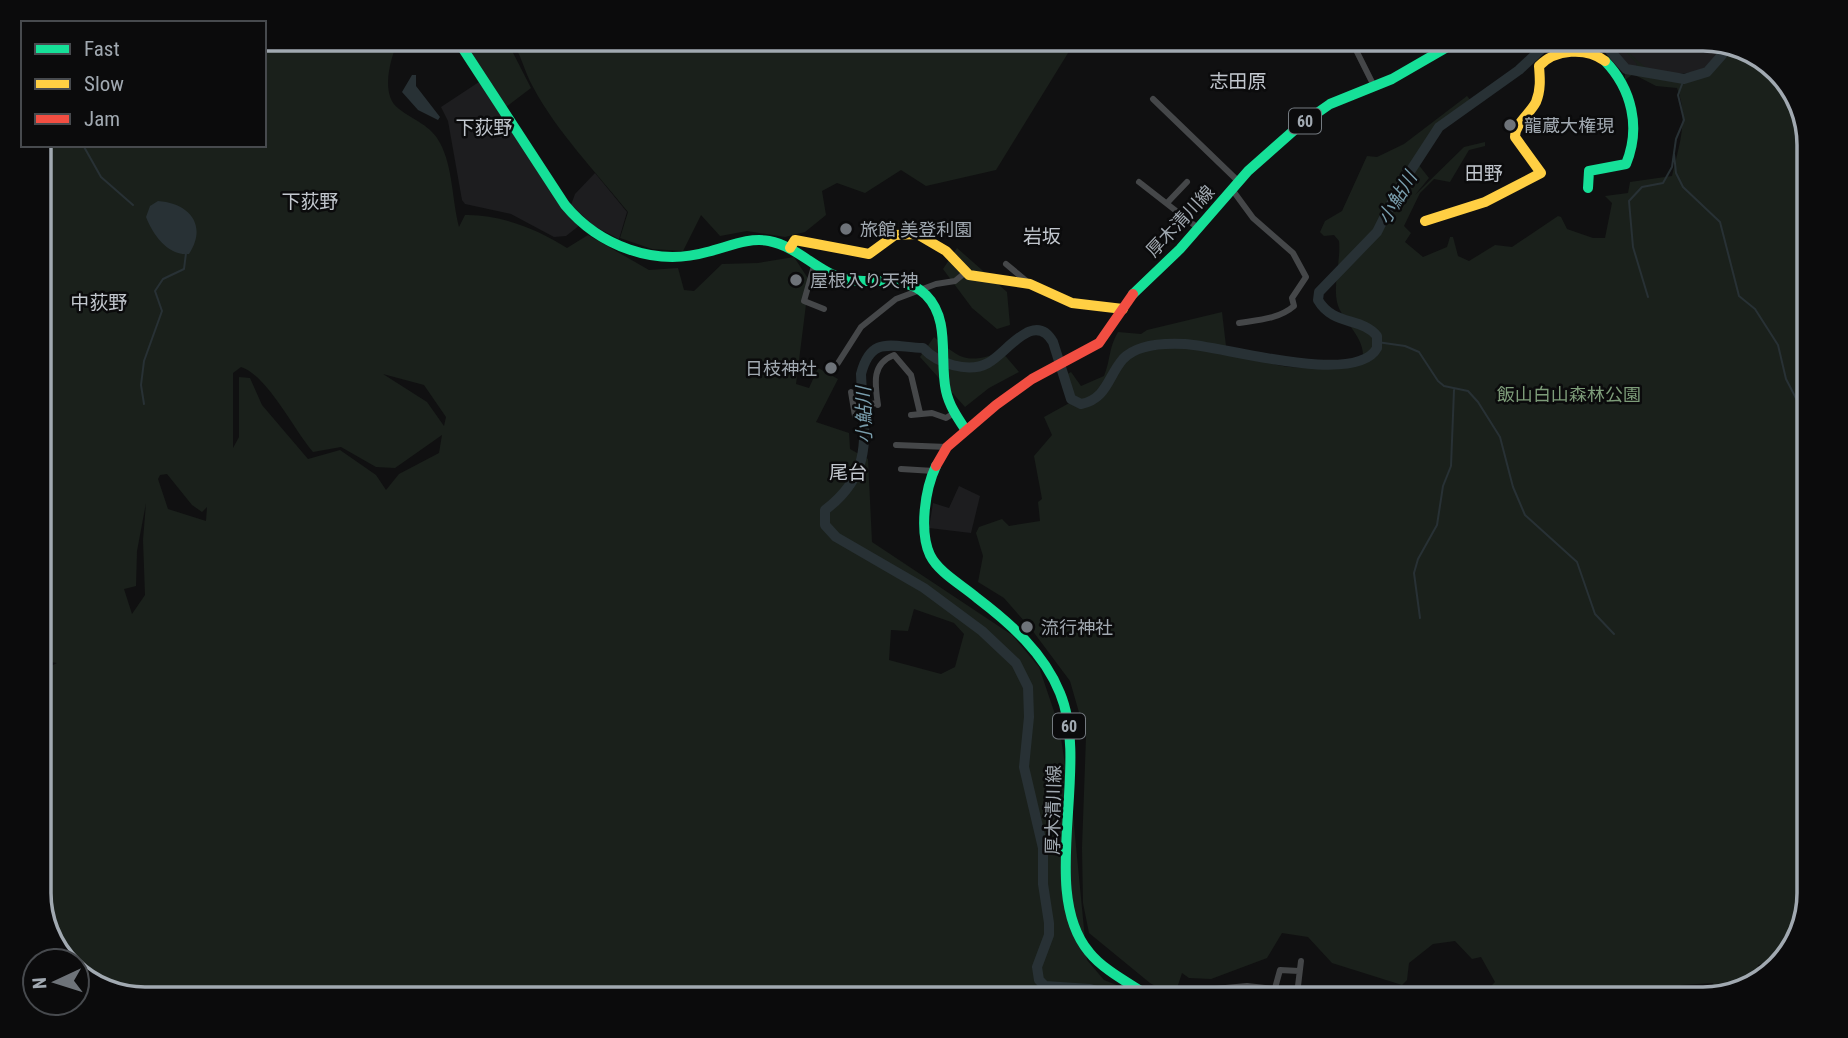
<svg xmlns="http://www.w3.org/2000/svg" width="1848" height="1038" font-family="'Roboto Condensed','Noto Sans JP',sans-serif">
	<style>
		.built { fill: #1d1d1f }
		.green { fill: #1a201b; fill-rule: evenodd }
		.water { fill: #283135 }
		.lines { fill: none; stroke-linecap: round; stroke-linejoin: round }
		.stream { stroke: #283135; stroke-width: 2 }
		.river { stroke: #283135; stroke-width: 10 }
		.street { stroke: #454749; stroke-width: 6 }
		.fast { stroke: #16e098; stroke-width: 10 }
		.slow { stroke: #ffcf43; stroke-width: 10 }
		.jam { stroke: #f24e42; stroke-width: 10 }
		.poi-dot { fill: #6e7379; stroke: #0b0b0c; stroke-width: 2.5 }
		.labels { text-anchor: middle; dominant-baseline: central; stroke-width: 5; stroke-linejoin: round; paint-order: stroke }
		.shield { fill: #0b0b0c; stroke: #747a80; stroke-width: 2 }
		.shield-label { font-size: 16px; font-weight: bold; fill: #a1a9b1 }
		.poi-label { font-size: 18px; fill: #a1a9b1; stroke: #0b0b0c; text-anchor: start }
		.street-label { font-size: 18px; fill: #a1a9b1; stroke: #0b0b0c }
		.park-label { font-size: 18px; fill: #7d9c79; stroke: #0b0b0c }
		.neighbourhood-label { font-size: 19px; fill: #c2c7ce; stroke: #0b0b0c }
		.water-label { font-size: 19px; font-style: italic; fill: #799dac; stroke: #0b0b0c }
		.rim { fill: none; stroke: #a1a9b1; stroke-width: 3.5 }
	</style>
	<rect width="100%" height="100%" fill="#101011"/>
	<path class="built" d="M1603 39H1704L1728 45 1704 68 1696 72 1675 74 1625 66 1614 56Z
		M482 80 580 225 566 236 554 237 511 214 465 204 462 200 448 121 441 107Z
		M595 173 627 212 619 239 594 226 571 205 575 194Z
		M959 486 980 496 971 533 929 528 933 503 949 508Z"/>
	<path class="green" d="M264 39H278L292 49 296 45 285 39H399C391 56 379 95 399 109 412 119 432 126 440 143 453 167 452 200 459 227L465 215C499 214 538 229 567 248L588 235 649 270 678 268 684 290 694 291 722 264 758 263 794 257 809 280 796 384 809 388 818 368 838 379 816 422 849 433 850 449 868 459 872 542 1012 635 1039 667 1059 726 1073 815 1087 960 1104 980 1152 999H144L92 986 77 971V961H67L53 947 39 900V672L57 663 50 662 39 670V178L45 145H264ZM241 367C267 375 294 430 313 452L341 447 376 467 395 468 442 435 439 453 399 474 386 490 376 475 340 450 308 459 262 405 250 378 239 377V437L233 448V373ZM383 374 424 385 446 417 444 426 427 402ZM167 474 192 505 202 512 207 507 206 521 168 509 158 479 160 475ZM146 503 143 540 145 595 132 614 124 589 136 586 137 551ZM914 609 954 623 964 634 955 667 941 674 889 660 891 630 908 631Z
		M459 39H506L531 88 506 107Z
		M510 39H1082L1076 40 996 170 926 186 901 170 865 193 837 183 822 191 826 215 805 232 785 237 747 231 720 236 701 215 683 251 652 249 620 238 628 212C596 172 557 132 533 87 524 71 521 53 510 39Z
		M1615 40C1627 49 1644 70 1658 74 1688 82 1718 71 1736 47 1785 60 1795 95 1809 138V894C1799 935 1804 955 1758 965L1757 985 1722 994 1718 995 1713 983 1681 985 1675 993 1644 994 1637 989 1597 999H1479L1495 982 1481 957 1472 959 1455 941 1433 944 1409 963 1407 980 1402 985 1332 963 1308 937 1282 933 1267 958 1211 979 1189 978 1182 973 1174 997 1150 983 1089 933 1083 903 1082 848 1086 737 1070 681 1032 630 1034 625 1029 620 1025 622 1004 598 978 582 983 556 976 533 979 527 1002 519 1009 526 1040 521 1038 502 1042 499 1034 456 1052 435 1044 417 1073 401 1064 376 1071 372 1081 386 1104 376C1111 359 1108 350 1118 332L1141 334 1147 330 1222 312 1226 346C1243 350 1247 354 1262 360 1290 372 1337 370 1363 355 1363 335 1341 320 1337 302 1333 283 1341 261 1339 241L1334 235 1324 236 1320 232 1325 221 1342 211 1367 156 1377 157 1404 144 1467 96 1474 104 1460 116 1452 117 1412 163 1418 164 1429 178 1415 195 1464 147 1485 142V146L1469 150 1450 182 1434 179 1420 193 1404 226 1411 233 1405 242 1423 257 1447 247 1450 237H1453L1458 256 1469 261 1495 245 1512 247 1558 216 1561 217 1567 229 1593 238H1605L1612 203 1605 196 1628 193 1630 182 1672 176C1679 146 1689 118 1677 88L1656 86 1633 74 1625 80V72L1634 70 1637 64Z
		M957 248 1007 292 1010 325 997 329 972 308 943 269Z
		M934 337C962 360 966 364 1002 352L1019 372 989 388 965 407 920 357Z"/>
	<path class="water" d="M412 75H416V86L440 117 438 120 418 110 402 92Z
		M158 201C189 203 208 225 189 254 168 256 153 235 146 217L150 206Z"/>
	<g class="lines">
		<path class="stream" d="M83 145 101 177 133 205
			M1674 154 1676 173 1683 187 1720 222 1739 296 1755 309 1778 345 1786 379 1799 404 1809 494
			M1648 297 1633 247 1629 201 1642 187 1663 183 1672 167 1676 139 1684 120 1678 95 1684 79
			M1377 342 1405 346 1419 352 1438 381 1444 386 1468 391 1478 402 1500 437 1513 487 1525 515 1577 562 1595 614 1614 634
			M144 404 141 385 144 361 162 311 155 291 163 279 184 269 186 253
			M1420 618 1414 573 1418 559 1437 525 1443 486 1451 466 1454 390"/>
		<path class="river" d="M1599 38 1626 69 1684 79 1707 72 1730 46
			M1123 999 1090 989 1045 986 1039 980 1037 967 1049 935V923L1043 884V848L1024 767 1029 717 1028 687 1016 663 982 631 924 588 836 537 825 525V510C877 471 863 430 861 374 871 335 892 347 923 348 937 363 968 374 988 363 1006 354 1034 309 1053 342L1071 399 1081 404C1107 399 1108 376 1123 359 1137 344 1166 343 1185 344 1222 346 1356 387 1377 348V336C1362 317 1333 326 1318 300L1319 292 1377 232 1398 190 1439 127 1519 70 1553 38"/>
		<path class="street" d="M1350 38 1374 86
			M1597 50 1601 38
			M1153 99 1238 181
			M1139 182 1198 228
			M1231 188 1253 218 1293 253 1306 277 1292 298 1294 306C1279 319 1258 320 1239 323
			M1167 203 1187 182
			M1006 264 1030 284
			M814 266 804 301 824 309
			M838 363 861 327 896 299 936 284 955 281 966 272
			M851 392 855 416
			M878 405C875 384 871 364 894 355L911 375 920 413
			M854 407 877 403
			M911 415 932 413 946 418 954 413
			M896 445 947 447
			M901 469 934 471
			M1273 994 1289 999
			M1200 999 1204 990 1247 986 1274 989
			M1272 999 1280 970 1299 971
			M1291 999 1298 986 1301 961"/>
		<path class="fast" d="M456 38 565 205C599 246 655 267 707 252 728 247 748 237 769 241 800 247 819 275 850 280 876 284 905 274 926 295 951 320 939 360 946 391 949 405 957 417 965 429
			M1588 188 1589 171 1626 164C1641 128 1632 89 1605 61
			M1133 294 1180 249 1248 171 1300 125 1330 104 1392 79 1463 38
			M936 466C925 489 919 531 930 555 939 573 962 585 977 598 1010 623 1044 653 1060 693 1091 767 1038 891 1089 952 1104 971 1133 985 1153 999"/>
		<path class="slow" d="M1425 221 1485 202 1541 173 1515 137C1515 123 1530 114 1536 102 1541 90 1540 78 1539 66 1555 49 1586 47 1605 61
			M790 248 795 240 869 254 895 235 917 234 946 251 969 275 1030 284 1072 303 1123 309"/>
		<path class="jam" d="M936 466 947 447 996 405 1032 379 1099 343 1133 294"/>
	</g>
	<g class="poi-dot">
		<circle cx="1510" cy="125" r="7"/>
		<circle cx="846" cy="229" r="7"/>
		<circle cx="796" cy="280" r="7"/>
		<circle cx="831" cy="368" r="7"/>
		<circle cx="1027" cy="627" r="7"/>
	</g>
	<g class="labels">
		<g class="shield">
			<rect x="1289" y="108.5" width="32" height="25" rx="5"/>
			<rect x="1053" y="713.5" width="32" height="25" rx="5"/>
		</g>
		<g class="shield-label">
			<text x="1305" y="121">60</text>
			<text x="1069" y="726">60</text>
		</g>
		<g class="poi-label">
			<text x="1524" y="125">龍蔵大権現</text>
			<text x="860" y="229">旅館 美登利園</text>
			<text x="810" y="280">屋根入り天神</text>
			<text x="817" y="368" text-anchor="end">日枝神社</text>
			<text x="1041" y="627">流行神社</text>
		</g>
		<g class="street-label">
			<text transform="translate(1180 221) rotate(-47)">厚木清川線</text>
			<text transform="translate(1053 810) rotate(-89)">厚木清川線</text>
		</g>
		<g class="park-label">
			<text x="1569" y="394">飯山白山森林公園</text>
		</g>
		<g class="neighbourhood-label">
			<text x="1238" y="81">志田原</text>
			<text x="484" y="127">下荻野</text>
			<text x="1484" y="173">田野</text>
			<text x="310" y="201">下荻野</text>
			<text x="1042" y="236">岩坂</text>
			<text x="99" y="302">中荻野</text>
			<text x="848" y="472">尾台</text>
		</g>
		<g class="water-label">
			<text transform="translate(1397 198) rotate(-59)">小鮎川</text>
			<text transform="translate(864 415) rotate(-91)">小鮎川</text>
		</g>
	</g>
	<path d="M0 0H1848V1038H0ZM145 51H1703A94 94 0 0 1 1797 145V893A94 94 0 0 1 1703 987H145A94 94 0 0 1 51 893V145A94 94 0 0 1 145 51Z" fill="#0b0b0c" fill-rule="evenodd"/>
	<path class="rim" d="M145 51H1703A94 94 0 0 1 1797 145V893A94 94 0 0 1 1703 987H145A94 94 0 0 1 51 893V145A94 94 0 0 1 145 51Z"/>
	<rect x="21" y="21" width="245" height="126" fill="#0b0b0c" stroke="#474a4e" stroke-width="2"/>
	<rect x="35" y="44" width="35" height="10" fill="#16e098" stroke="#474a4e" stroke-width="2"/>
	<text x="84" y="56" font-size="21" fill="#a1a9b1">Fast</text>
	<rect x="35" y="79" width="35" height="10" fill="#ffcf43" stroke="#474a4e" stroke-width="2"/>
	<text x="84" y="91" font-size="21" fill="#a1a9b1">Slow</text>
	<rect x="35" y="114" width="35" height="10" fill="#f24e42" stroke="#474a4e" stroke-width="2"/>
	<text x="84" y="126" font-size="21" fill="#a1a9b1">Jam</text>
	<g transform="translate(56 982) rotate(266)"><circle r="33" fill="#0b0b0c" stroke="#474a4e" stroke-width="2"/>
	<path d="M0-5L12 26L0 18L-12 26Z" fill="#6e7379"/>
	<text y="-10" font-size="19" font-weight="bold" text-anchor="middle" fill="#a1a9b1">N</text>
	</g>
</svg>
